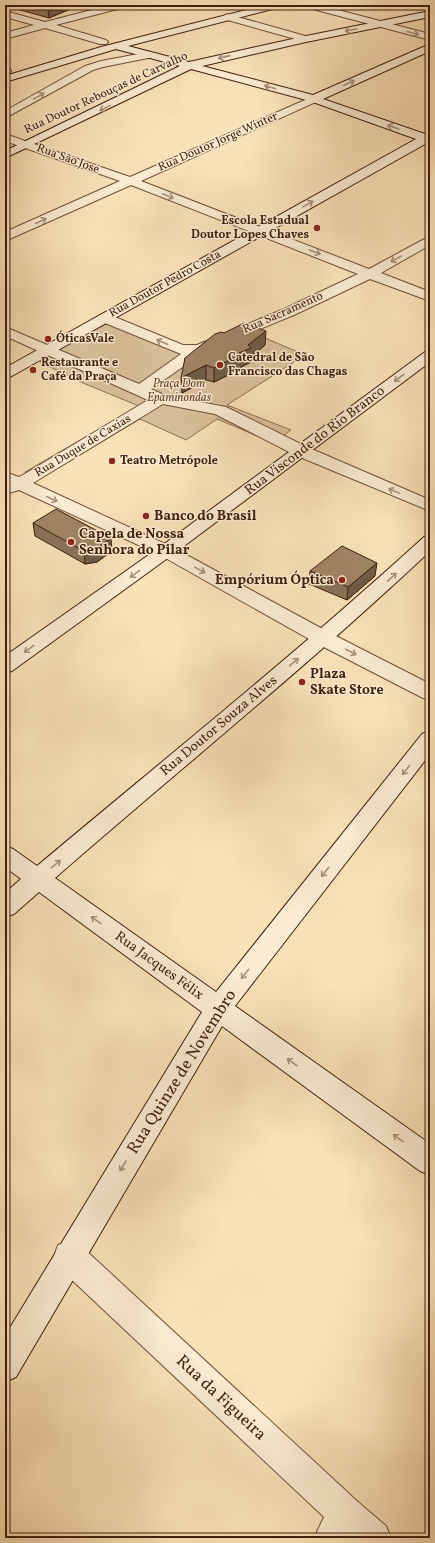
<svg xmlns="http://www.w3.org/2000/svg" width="435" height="1543" font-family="Vollkorn,serif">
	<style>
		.green { fill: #dac19b; stroke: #8c7054 }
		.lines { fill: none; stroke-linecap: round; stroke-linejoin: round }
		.street-casing { stroke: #6c5037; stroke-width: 2 }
		.secondary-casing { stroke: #3d1f0c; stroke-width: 2 }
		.street { fill: #fcecd1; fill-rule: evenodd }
		.secondary { fill: #fcecd1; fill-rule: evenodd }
		.wall { fill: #897257; stroke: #3d1f0c }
		.shaded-wall { fill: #6f5c47; stroke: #3d1f0c }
		.building { fill: #9f8465; stroke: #3d1f0c }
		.oneway { stroke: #a69078 }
		.poi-dot { fill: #8f2418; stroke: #fcecd1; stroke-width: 1.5 }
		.labels { text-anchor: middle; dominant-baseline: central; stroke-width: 3; stroke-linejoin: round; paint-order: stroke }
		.far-street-label { font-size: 12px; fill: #3d1f0c; stroke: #fcecd1 }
		.far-poi-label { font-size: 12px; font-weight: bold; fill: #3d1f0c; stroke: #fcecd1; text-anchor: start }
		.far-park-label { font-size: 12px; font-style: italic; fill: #644830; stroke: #fcecd1 }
		.street-label { font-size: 14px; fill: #3d1f0c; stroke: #fcecd1 }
		.poi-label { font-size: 14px; font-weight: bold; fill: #3d1f0c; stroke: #fcecd1; text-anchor: start }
		.near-street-label { font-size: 17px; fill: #3d1f0c; stroke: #fcecd1 }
	</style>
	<rect width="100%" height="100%" fill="#fae2b8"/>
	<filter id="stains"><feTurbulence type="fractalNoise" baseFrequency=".005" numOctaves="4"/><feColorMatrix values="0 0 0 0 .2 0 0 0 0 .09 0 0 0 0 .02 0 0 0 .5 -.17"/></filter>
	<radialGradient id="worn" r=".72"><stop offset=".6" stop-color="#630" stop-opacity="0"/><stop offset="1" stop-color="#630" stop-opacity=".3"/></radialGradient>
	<path class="green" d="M110 322 198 353 251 332 305 355 227 405 291 430 274 443 217 419 186 440 140 419 40 479 25 472 139 406 83 383 40 362 65 345Z"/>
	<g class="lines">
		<g class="street-casing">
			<path id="street" d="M111 5H127L125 7 56 25 106 40 108 42 106 44H100L45 28 5 39V33L34 25 5 17V11L45 22Z
				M303 5H319L430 34V40L305 7Z
				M227 14 309 37 311 39 306 42 224 19 222 17Z
				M149 52 154 55 153 57 103 67 93 70 5 118V111L85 66 101 61Z
				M5 68 10 69 11 71 10 73 5 74Z
				M314 96 318 97 319 99 318 101 141 181 369 269 430 236V245L381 273 430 292V301L370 279 294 315 204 352 151 389 164 395 226 407 307 447 430 500V511L295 455 215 414 163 404 33 483 172 547 330 633 430 684V700L423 698 316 643 160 555 19 490 9 493 5 492V472L19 477 28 472 148 400 5 336V327L139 384 181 354 100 321 98 318 100 315 105 314 110 315 183 345H197L284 309 358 274 131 185 5 241V232L120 181 5 141V134L130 177Z
				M69 1241 80 1245 358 1502 386 1526 391 1538H314L324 1517 58 1267 54 1256 58 1245Z"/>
		</g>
		<g class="secondary-casing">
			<path id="secondary" d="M266 5H282L280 7 128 46 189 62 306 36 430 11V17L306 42 202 66 313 95 430 44V51L323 99 425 134 430 133V143H427L10 377 5 379V368L416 139 310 101 191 69 5 158V151L180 66 116 49 5 82V76L101 47Z
				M430 350V362L172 555 12 671 5 673V656L160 547 425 352Z
				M430 536V551C309 665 180 769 55 878L216 992 422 734 430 731V754L235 1006 430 1144V1175L420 1171 222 1026 16 1377 5 1382V1336L202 1012 39 892 14 914 5 917V893L21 879 5 867V846L13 849 37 866C167 757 299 651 424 537Z"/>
		</g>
		<use href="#street" class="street"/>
		<use href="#secondary" class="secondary"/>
	</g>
	<path class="wall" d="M13 5H80L49 18 13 8Z
		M265 345 251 357V362L241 367V369L214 382 206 380 182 393 185 358Z
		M33 523 112 551 97 562 85 564 35 536Z
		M310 571 375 576 347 600 309 584Z"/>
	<path class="shaded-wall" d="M57 5H80L49 18 48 9Z
		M266 331 265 345 251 357V362L241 367V369L214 382V368L248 345Z
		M206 365V380L182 393 181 378Z
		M111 538 112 551 97 562 85 564 84 551Z
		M377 563 375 576 347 600 348 587Z"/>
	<path class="building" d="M35 5H57L48 9Z
		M244 323 266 331 248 345 251 348 239 353 241 354 214 368 206 365 181 378 185 358 215 334 221 332 224 333Z
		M56 509 111 538 96 549 84 551 33 523Z
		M342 546 377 563 348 587 310 571Z"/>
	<defs><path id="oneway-shaft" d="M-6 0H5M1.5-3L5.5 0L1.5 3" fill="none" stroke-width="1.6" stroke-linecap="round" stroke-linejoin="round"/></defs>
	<g class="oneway">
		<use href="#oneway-shaft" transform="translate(351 30) rotate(168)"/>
		<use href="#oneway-shaft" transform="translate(413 33) rotate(15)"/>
		<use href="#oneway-shaft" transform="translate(224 57) rotate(167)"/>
		<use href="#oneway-shaft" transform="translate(349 83) rotate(-24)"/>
		<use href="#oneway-shaft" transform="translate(270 87) rotate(-164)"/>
		<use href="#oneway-shaft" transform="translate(39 96) rotate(-29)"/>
		<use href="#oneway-shaft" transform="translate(105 108) rotate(154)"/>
		<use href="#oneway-shaft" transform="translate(393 127) rotate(-161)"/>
		<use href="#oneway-shaft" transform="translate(168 196) rotate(22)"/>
		<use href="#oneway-shaft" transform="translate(308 204) rotate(-29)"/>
		<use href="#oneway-shaft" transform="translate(41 221) rotate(-24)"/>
		<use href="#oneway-shaft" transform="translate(315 252) rotate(20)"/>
		<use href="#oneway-shaft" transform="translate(396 259) rotate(151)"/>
		<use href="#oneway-shaft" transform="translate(162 342) rotate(-157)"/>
		<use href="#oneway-shaft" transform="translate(399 378) rotate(143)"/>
		<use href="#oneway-shaft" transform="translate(394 491) rotate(-157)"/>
		<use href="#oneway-shaft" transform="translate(52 499) rotate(25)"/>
		<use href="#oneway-shaft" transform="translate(200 570) rotate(29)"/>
		<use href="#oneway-shaft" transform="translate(135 574) rotate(144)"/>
		<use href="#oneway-shaft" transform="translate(392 577) rotate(-43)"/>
		<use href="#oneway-shaft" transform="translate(29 649) rotate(144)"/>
		<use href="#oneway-shaft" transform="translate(351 652) rotate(27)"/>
		<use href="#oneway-shaft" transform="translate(294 662) rotate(-40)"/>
		<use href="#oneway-shaft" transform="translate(406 770) rotate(128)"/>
		<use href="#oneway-shaft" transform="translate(56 864) rotate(-40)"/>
		<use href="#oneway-shaft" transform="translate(325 872) rotate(128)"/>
		<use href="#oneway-shaft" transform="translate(96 920) rotate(-144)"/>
		<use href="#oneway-shaft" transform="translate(245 974) rotate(128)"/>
		<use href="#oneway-shaft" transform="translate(292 1062) rotate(-144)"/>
		<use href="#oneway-shaft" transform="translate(398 1138) rotate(-144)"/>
		<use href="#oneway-shaft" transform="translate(123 1166) rotate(121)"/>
	</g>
	<g class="poi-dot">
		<circle cx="317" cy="228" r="4"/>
		<circle cx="48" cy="339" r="4"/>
		<circle cx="220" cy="365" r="4"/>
		<circle cx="33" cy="370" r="4"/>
		<circle cx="112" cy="461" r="4"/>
		<circle cx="146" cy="516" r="4"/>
		<circle cx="71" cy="542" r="4"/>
		<circle cx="342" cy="580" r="4"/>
		<circle cx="302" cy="682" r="4"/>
	</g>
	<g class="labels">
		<g class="far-street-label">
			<text transform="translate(106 93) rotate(-25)">Rua Doutor Rebouças de Carvalho</text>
			<text transform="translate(218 142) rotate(-24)">Rua Doutor Jorge Winter</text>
			<text transform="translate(68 159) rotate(20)">Rua São José</text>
			<text transform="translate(165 284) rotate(-29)">Rua Doutor Pedro Costa</text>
			<text transform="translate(283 313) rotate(-24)">Rua Sacramento</text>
			<text transform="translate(83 446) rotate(-31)">Rua Duque de Caxias</text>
		</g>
		<g class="far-poi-label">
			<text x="309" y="221" text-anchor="end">Escola Estadual<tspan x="309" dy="14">Doutor Lopes Chaves</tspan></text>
			<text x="56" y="339">ÓticasVale</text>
			<text x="228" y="358">Catedral de São<tspan x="228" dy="14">Francisco das Chagas</tspan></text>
			<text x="41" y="363">Restaurante e<tspan x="41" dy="14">Café da Praça</tspan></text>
			<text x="120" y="461">Teatro Metrópole</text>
		</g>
		<g class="far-park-label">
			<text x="179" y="384">Praça Dom<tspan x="179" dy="14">Epaminondas</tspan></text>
		</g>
		<g class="street-label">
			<text transform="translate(315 441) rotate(-37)">Rua Visconde do Rio Branco</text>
			<text transform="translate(219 726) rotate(-40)">Rua Doutor Souza Alves</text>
			<text transform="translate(159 966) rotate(36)">Rua Jacques Félix</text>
		</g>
		<g class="poi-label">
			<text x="154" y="516">Banco do Brasil</text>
			<text x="79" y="534">Capela de Nossa<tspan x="79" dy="16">Senhora do Pilar</tspan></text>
			<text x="334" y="580" text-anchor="end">Empórium Óptica</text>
			<text x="310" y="674">Plaza<tspan x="310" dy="16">Skate Store</tspan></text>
		</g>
		<g class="near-street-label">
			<text transform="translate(182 1072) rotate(-58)">Rua Quinze de Novembro</text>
			<text transform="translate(221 1398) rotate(43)">Rua da Figueira</text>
		</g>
	</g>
	<rect width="435" height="1543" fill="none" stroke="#fae2b8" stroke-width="20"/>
	<rect x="6" y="6" width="423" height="1531" fill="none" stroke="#3d1f0c" stroke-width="2"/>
	<rect x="10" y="10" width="415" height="1523" fill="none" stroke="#3d1f0c"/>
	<rect width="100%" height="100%" filter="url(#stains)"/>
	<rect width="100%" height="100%" fill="url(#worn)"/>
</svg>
